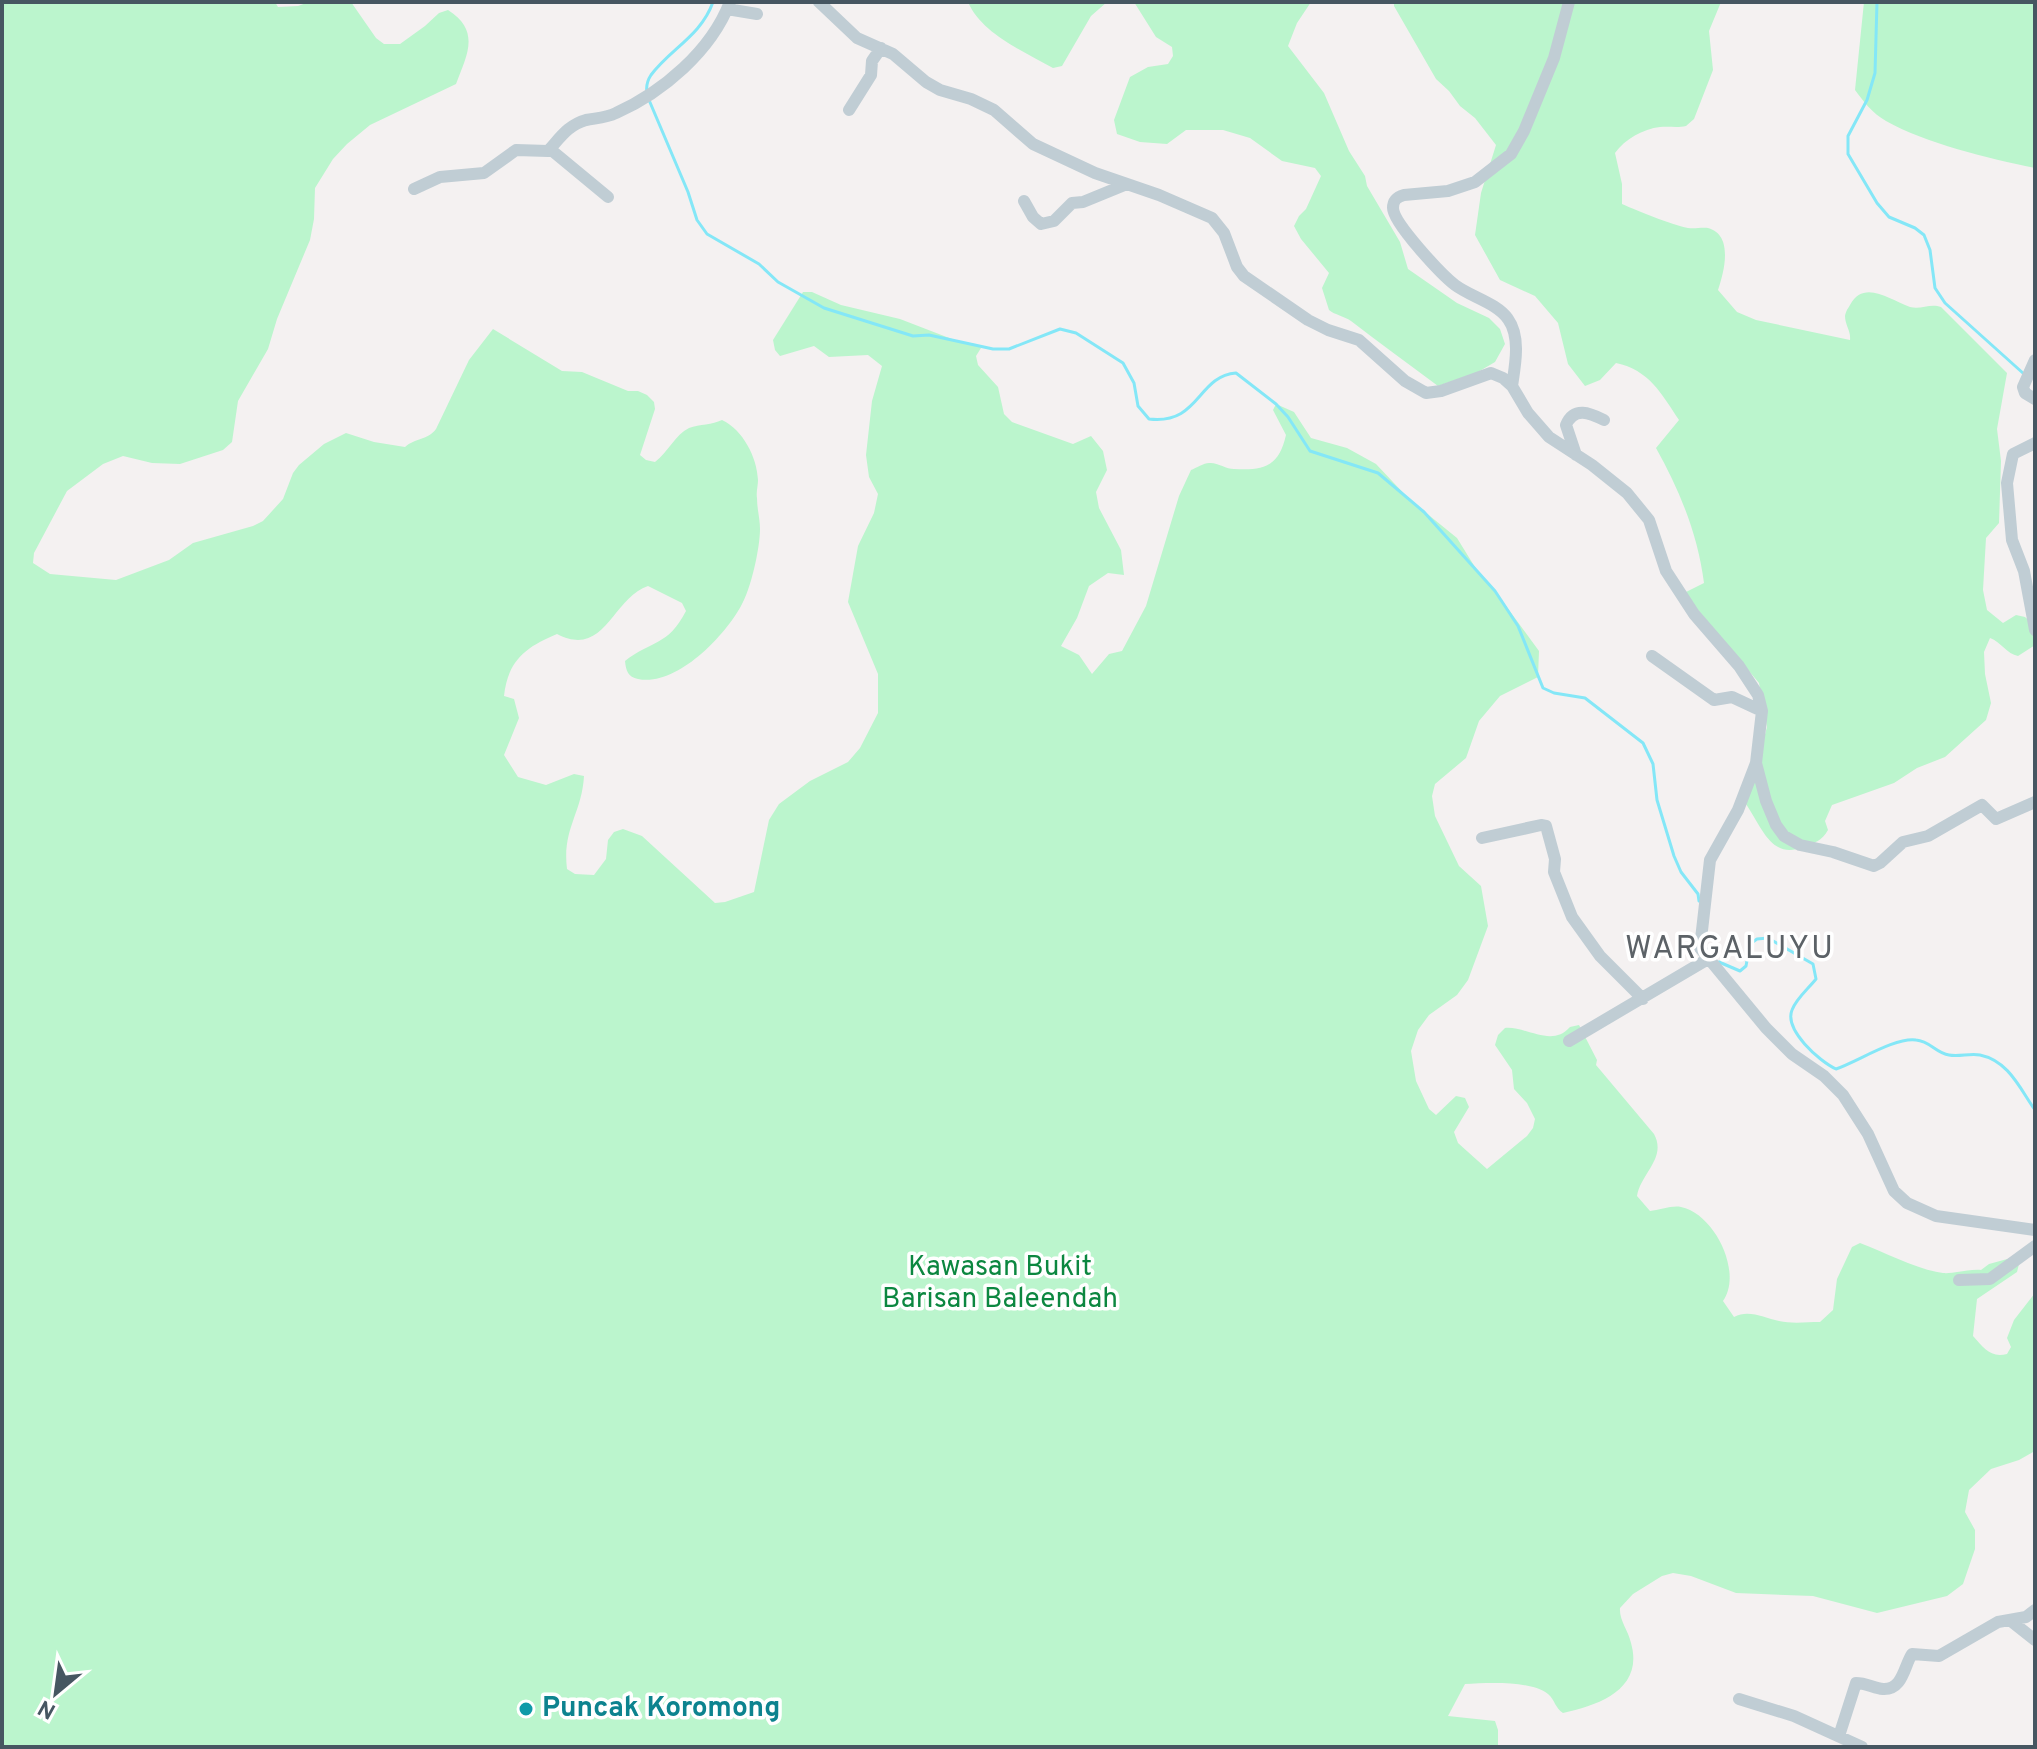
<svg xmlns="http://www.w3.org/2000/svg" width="2037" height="1749" font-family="Overpass,sans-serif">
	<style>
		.green { fill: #bbf5cd }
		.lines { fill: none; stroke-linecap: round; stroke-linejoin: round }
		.stream { stroke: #84e7f7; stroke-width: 3 }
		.minor { stroke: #c0cdd4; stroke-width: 12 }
		.culture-dot { fill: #0f9aa8; stroke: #fff; stroke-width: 3 }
		.labels { text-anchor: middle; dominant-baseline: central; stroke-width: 7; stroke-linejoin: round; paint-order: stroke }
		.park-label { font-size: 28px; fill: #0c8740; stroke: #fff }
		.culture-label { font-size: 28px; font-weight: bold; fill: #0d838f; stroke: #fff; text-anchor: start }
		.quarter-label { font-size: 32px; letter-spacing: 2px; fill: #5c6267; stroke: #fff }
	</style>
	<rect width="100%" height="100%" fill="#f4f1f1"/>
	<path class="green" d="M2 2H275L278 7 298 6 309 2H351L376 38 384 44H400L425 26 439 13 448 10C481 31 467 55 456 84L370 125 347 144 333 159 315 188 314 219 310 240 277 319 268 349 238 401 232 442 223 450 180 464 152 463 123 456 103 464 67 491 34 553 33 563 50 574 116 580 169 560 193 543 253 526 263 521 283 499 293 473 299 465 324 444 346 433 374 442 405 447C415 438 428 440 436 429L469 360 493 329 562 371 582 372 628 391H638L647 395 654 402 655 409 640 455 646 460 655 462C668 452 675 435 689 428 700 424 712 425 722 420 743 430 757 457 758 480 758 486 756 492 757 498 757 509 760 519 760 529 760 548 751 589 741 606 724 637 676 687 638 679 628 677 626 671 625 661 652 640 668 646 686 611L682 603 648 586C612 598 605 659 557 634 526 647 508 660 504 696L514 699 519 718 504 755 518 777 546 785 574 774 584 776C582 813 562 829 567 869L575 874 594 875 606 859 608 840 614 832 623 829 642 836 715 903 725 902 754 892 769 820 779 804 810 781 848 762 860 748 878 713V674L848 602 858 546 874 513 878 494 869 477 866 455 872 401 882 366 868 355 829 357 814 346 780 356 775 350 773 340 803 292H812L841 305 900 319 957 341 975 344 981 348 976 356 978 365 998 387 1004 414 1012 422 1073 444 1091 436 1103 451 1107 470 1096 492 1099 508 1121 550 1124 575 1108 573 1089 586 1077 618 1061 646 1079 655 1092 674 1109 654 1122 651 1146 606 1179 496 1191 470C1196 468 1204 463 1209 463 1217 462 1226 469 1234 469 1266 471 1279 465 1286 435L1273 410 1276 404 1294 412 1311 438 1347 448 1376 464 1409 499 1457 538 1478 572 1495 591 1539 651 1538 677 1500 696 1479 721 1466 758 1435 784 1432 796 1435 816 1459 866 1481 886 1488 926 1468 980 1457 995 1429 1015 1418 1030 1411 1051 1416 1081 1429 1109 1436 1115 1456 1096 1465 1098 1469 1107 1454 1132 1458 1143 1487 1169 1527 1136 1533 1128 1535 1119 1527 1103 1514 1089 1512 1070 1495 1045 1498 1035 1505 1028C1526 1026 1552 1048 1570 1027L1579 1025 1597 1060 1596 1065 1654 1134C1667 1158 1641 1173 1637 1196L1650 1211C1659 1210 1673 1205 1681 1207 1715 1214 1743 1273 1723 1301L1734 1317C1749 1309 1764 1318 1779 1321 1792 1324 1807 1322 1820 1322L1833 1310 1837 1279 1852 1247 1860 1243C1887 1253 1915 1269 1943 1273 1953 1274 1968 1269 1981 1270L1989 1264 2011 1258 2019 1264 2017 1272 1977 1299 1973 1336C1984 1348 1990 1358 2007 1354L2011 1347 2007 1338 2014 1320 2035 1293V1451L2019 1460 1991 1469 1969 1490 1965 1512 1975 1530V1549L1963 1584 1947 1596 1877 1613 1813 1596 1736 1593 1691 1576 1673 1573 1662 1576 1633 1594 1620 1608C1619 1620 1628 1630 1631 1643 1644 1689 1600 1705 1563 1713 1555 1708 1555 1700 1548 1694 1530 1680 1487 1683 1465 1684L1448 1716 1495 1721 1498 1730V1747H2Z
		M968 2H1107L1091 16 1062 66 1053 68C1023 51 982 34 968 2Z
		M1134 2H1311L1297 23 1288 46 1324 93 1349 151 1365 176 1367 186 1400 242 1408 269 1457 303 1489 318 1500 329 1505 344 1495 362 1478 372 1438 386C1409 364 1379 343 1351 321 1344 316 1335 315 1329 310L1322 288 1329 273 1301 239 1294 226 1299 216 1306 209 1321 176 1315 168 1282 161 1250 138 1223 130H1186L1167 144 1140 142 1117 134 1114 120 1130 77 1148 67 1168 64 1173 56 1172 47 1156 37Z
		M1394 2H1721L1709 31 1713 70 1694 119 1686 126C1677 128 1669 126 1660 127 1643 129 1625 139 1615 153L1622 184V204C1640 212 1670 224 1688 228 1695 229 1702 227 1708 228 1734 235 1724 272 1718 290L1737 312 1756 320 1850 340C1851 331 1845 325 1845 316 1846 311 1847 310 1850 305 1864 279 1890 300 1910 307 1921 310 1930 303 1941 307L2007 373 1997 429 2001 461 1999 523 1986 538 1983 590 1987 610 2003 623 2016 615 2025 617 2035 626V645L2018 656C2007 654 2001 642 1990 638L1984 652 1985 674 1991 703 1986 720 1945 757 1917 768 1894 783 1832 805 1825 821 1828 830C1822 841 1814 843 1803 847 1772 860 1762 828 1746 804L1767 727 1759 683 1693 604 1686 592 1704 583C1698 535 1680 491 1656 448L1679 420C1661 393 1649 370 1616 363L1600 380 1585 386 1568 364 1558 323 1535 296 1500 280 1475 235 1481 193 1496 145 1475 118 1460 106 1449 91 1436 79 1394 6Z
		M1864 2H2035V168C1990 159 1925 143 1886 121 1872 113 1864 102 1855 90Z"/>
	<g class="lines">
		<path class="stream" d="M1877 2 1875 73 1867 100 1848 136V154L1877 203 1889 217 1915 228 1924 235 1930 250 1935 288 1945 303 2024 374
			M647 93C646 87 647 81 651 75 670 49 701 36 713 2
			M649 100 688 192 697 220 707 234 759 264 778 282 824 308 913 336 929 335 993 349H1009L1060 329 1076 333 1123 363 1134 383 1138 406 1149 419C1200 425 1197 376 1236 373L1276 404 1288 417 1310 451 1378 473 1424 512 1495 591 1518 626 1543 688 1554 693 1585 698 1643 743 1653 764 1657 800 1674 856 1681 872 1698 894 1699 901
			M1719 962 1740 971 1746 966 1750 944 1757 939 1768 938 1813 964 1816 979C1808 989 1796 999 1792 1010 1784 1030 1819 1061 1836 1069 1857 1062 1895 1037 1916 1040 1930 1041 1936 1053 1949 1055 1959 1057 1970 1053 1980 1055 2009 1061 2020 1089 2035 1110"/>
		<path class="minor" d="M819 2 857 38 893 54 926 82 940 90 971 99 994 110 1033 144 1095 173 1159 195 1212 218 1224 233 1237 267 1244 276 1308 320 1328 330 1359 340 1405 381 1426 393 1441 391 1491 373 1503 378 1512 386 1528 413 1549 437 1592 465 1627 493 1649 520 1666 571 1694 614 1739 666 1758 695 1762 711 1756 763 1738 810 1710 860 1700 948 1766 1028 1792 1054 1824 1076 1843 1095 1868 1134 1894 1191 1907 1203 1936 1216 2035 1230
			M727 9 757 14
			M849 110 871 75 872 61 881 48
			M550 149 608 197
			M414 189 440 177 484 173 516 150 548 151C560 138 568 125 586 120 596 118 606 118 616 113 663 92 711 51 730 2
			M1024 201 1033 217 1041 224 1054 221 1072 203 1083 202 1127 184
			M2035 360 2023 387 2025 393 2035 399
			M1512 386C1515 366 1521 337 1508 319 1497 303 1471 297 1455 285 1442 275 1393 223 1393 208 1393 200 1397 197 1404 195L1448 191 1475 182 1511 154 1524 131 1554 58 1569 2
			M2035 443 2013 454 2007 483 2012 540 2024 571 2035 630
			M1576 455 1566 425C1574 406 1590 413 1604 420
			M1652 656 1714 700 1732 697 1762 711
			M1756 763 1766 801 1776 825 1784 836 1800 845 1833 852 1874 866 1880 863 1903 842 1928 836 1982 805 1996 819 2035 802
			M1482 838 1541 825 1546 826 1555 859 1554 872 1572 917 1600 956 1643 999
			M1569 1041 1708 959
			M1959 1280 1990 1279 2035 1246
			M2011 1621 2035 1640
			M1739 1699 1794 1716 1862 1747
			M1839 1736 1856 1683C1866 1683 1874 1688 1883 1689 1903 1690 1904 1666 1912 1654L1939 1656 1998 1622 2026 1617 2035 1610"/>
	</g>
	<circle class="culture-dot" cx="526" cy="1709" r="8"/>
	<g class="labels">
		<g class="park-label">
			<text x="1000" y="1268">Kawasan Bukit<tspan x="1000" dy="32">Barisan Baleendah</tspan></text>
		</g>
		<g class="culture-label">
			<text x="542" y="1709">Puncak Koromong</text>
		</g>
		<g class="quarter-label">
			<text x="1730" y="950">WARGALUYU</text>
		</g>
	</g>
	<rect width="2037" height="1749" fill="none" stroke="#465661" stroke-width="8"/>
	<g transform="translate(56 1693) rotate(209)" stroke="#ffffff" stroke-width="6" paint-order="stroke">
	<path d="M0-6L14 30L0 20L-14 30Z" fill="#465661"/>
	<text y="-12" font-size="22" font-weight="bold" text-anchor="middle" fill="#465661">N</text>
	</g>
</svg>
